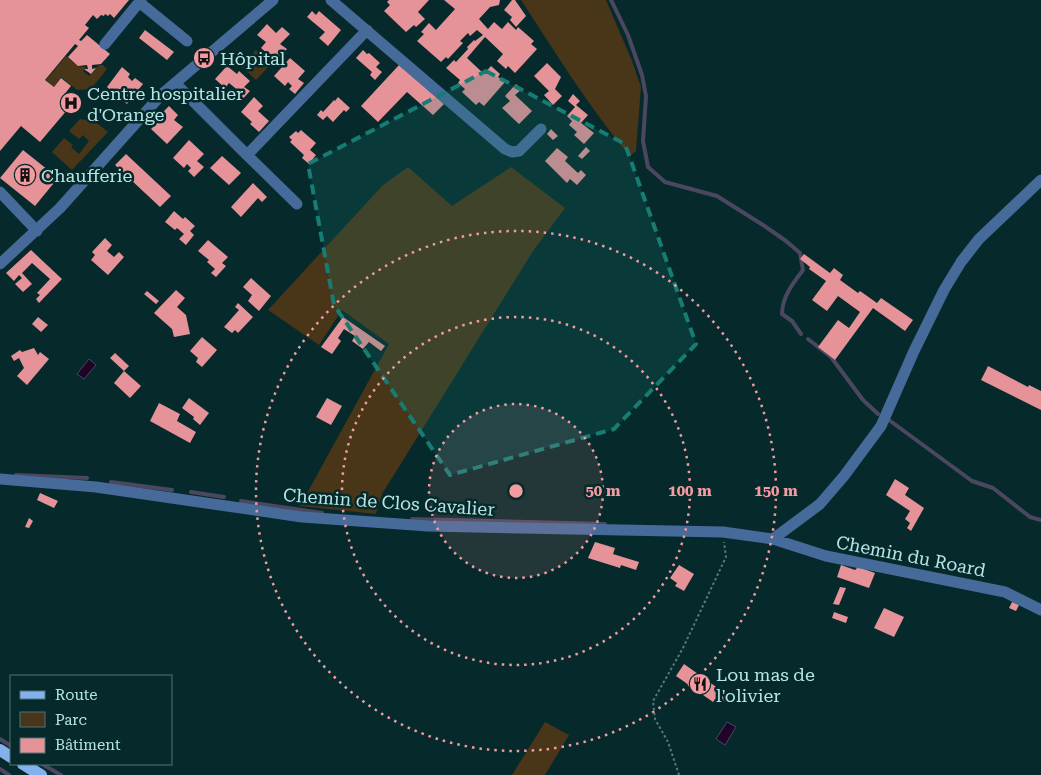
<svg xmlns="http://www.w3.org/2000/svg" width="1041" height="775" font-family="'Roboto Serif',serif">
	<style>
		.green { fill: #493518 }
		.water { fill: #1f0329; stroke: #4c4761 }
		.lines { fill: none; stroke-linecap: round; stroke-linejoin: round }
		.stream { stroke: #4c4761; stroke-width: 4 }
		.building { fill: #e59298 }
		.path { stroke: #537c7c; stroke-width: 2; stroke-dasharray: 2.5 2.5; stroke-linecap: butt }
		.minor { stroke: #466b9a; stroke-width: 11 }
		.major { stroke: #84b1ec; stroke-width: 12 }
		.marked { fill: #177c74; fill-opacity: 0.2; stroke: #177c74; stroke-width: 4; stroke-dasharray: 10 6; stroke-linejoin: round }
		.ring { fill: none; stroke: #f49aa1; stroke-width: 2.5; stroke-dasharray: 2.5 5 }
		.labels { text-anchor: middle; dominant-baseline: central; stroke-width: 5; stroke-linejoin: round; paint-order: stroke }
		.poi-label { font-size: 18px; fill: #b5e6e5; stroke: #062a2b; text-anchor: start }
		.street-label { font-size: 18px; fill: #b5e6e5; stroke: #062a2b }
		.centre { fill: #f49aa1; stroke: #062a2b; stroke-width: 2.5 }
		.ring-label { font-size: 15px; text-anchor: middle; font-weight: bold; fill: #f49aa1; stroke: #062a2b; stroke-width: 5; stroke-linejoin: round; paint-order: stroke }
	</style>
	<rect width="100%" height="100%" fill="#062a2b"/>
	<path class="green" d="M521 0H606L632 61 641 87 636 151 630 156C589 108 556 53 521 0Z
		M256 50 271 64 256 80 240 65Z
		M66 56 78 66 86 67 83 71 89 76 99 65H103L107 69 91 89 77 90 61 77 54 87 46 80Z
		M92 111 97 115 93 120 108 132 72 170 52 152 64 138 73 145 71 147 79 154 89 141 83 135 79 139 69 131 80 119 85 120Z
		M408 167 452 206 511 167 565 208 533 251 382 494 376 514 300 506 389 344 342 310 319 345 268 310 383 185Z
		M545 722 569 735 545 775H512Z"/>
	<path class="water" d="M89 359 96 365 84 379 77 374Z
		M727 722 736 727 725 745 716 739Z"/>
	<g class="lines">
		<path class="stream" d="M611 0 628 35 642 75 646 96 643 141 648 167 665 182 717 196 763 225 786 241 800 253 803 270C793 283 782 297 782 314L792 321 801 334
			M808 339 831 357 863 400 878 414
			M889 420 972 481 993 488 1030 517 1041 520
			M16 475 87 478
			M111 482 172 490
			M191 492 224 497
			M241 501 322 513
			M412 519 605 524
			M0 739 11 746
			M42 764 61 775
			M0 769 9 775"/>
	</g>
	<path class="building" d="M0 0H129L114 18 110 14 108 16 105 14 104 16 101 15 97 19 93 15 85 25 89 28 79 40 81 41 87 35 110 54 101 64 92 65V69L96 68 91 74 84 69H88L87 65 78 66 68 57 78 46 75 44 45 80 54 87 61 78 71 86 63 96 73 103 40 142 21 126 0 151Z
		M389 0H429L418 12 425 19 416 27 414 25 406 32 384 11 390 5 387 2Z
		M444 0H500L499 5 490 7 479 19 488 29 494 22 502 29 508 22 516 30 518 27 534 41 531 44 537 49 515 73 508 66 506 69 497 61 503 54 485 37 467 58 484 74 491 66 500 74 498 77 505 82 484 106 479 102 476 105 462 92 465 89 458 83 460 80 446 68 454 60 456 62 468 49 467 47 474 40 475 41 483 35 477 30 470 36 468 33 460 41 463 43 448 59 446 57 441 62 417 41 424 34 421 32 429 23 436 30 455 9Z
		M512 0H515L526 16 516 27 510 20 512 17 504 10Z
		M312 11 316 15 319 11 341 30 328 46 319 38 325 32 307 17Z
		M267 24 276 33 282 27 290 34 280 44 287 49 276 61 261 48 266 42 257 35Z
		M145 30 174 52 167 60 139 38Z
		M363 50 367 54 369 53 380 63 376 67 382 72 375 80 370 75 372 72 356 58Z
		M290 58 305 71 298 79 304 83 295 94 289 89 292 86 288 82 285 86 274 76Z
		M547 63 561 77 555 89 562 96 553 105 544 95 549 91 534 76Z
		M399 65 444 104 433 115 407 92 378 122 361 106Z
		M227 66 237 74 239 71 250 81 244 87 250 91 240 102 235 97 240 92 229 83 225 88 215 79Z
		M122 67 130 74 128 77 132 81 135 78 143 84 127 104 119 97 121 95 116 91 114 93 107 87Z
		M516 84 522 89 515 95 532 111 519 124 502 108 510 101 505 96Z
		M573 94 580 101 576 105 588 115 581 123 594 133 584 144 574 135 577 132 569 125 572 121 567 116 575 107 568 101Z
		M254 97 263 106 258 111 269 121 259 132 250 124 252 122 241 112Z
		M338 97 350 108 346 112 344 110 333 122 327 116 323 120 317 115 321 110 323 112 334 100 335 101Z
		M169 106 178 115 174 120 183 127 167 144 151 129 166 114 163 112Z
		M551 129 558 136 553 140 547 134Z
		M301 130 316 143 310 150 316 155 309 164 302 158 304 155 290 142 292 140 289 137 296 131 298 133Z
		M189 140 204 154 197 161 204 167 194 177 188 171 191 168 187 164 184 168 173 158Z
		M586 147 590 151 582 159 578 156Z
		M557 148 568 157 565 161 578 173 581 170 586 175 577 185 570 179 567 183 545 161Z
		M23 150 58 178 35 206 0 178Z
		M126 154 171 196 160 207 115 165Z
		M222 156 241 173 229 185 210 168Z
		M253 183 267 197 262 202 258 198 241 217 231 207Z
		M174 211 183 219 185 217 195 226 190 231 194 235 186 245 179 239 184 234 177 228 175 230 165 222Z
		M105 238 112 245 107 251 114 257 119 252 124 257 108 275 91 260 95 255 92 252Z
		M208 240 228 257 222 263 226 266 216 277 211 273 215 269 207 262 209 260 198 251Z
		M31 250 62 279 39 303 36 299 40 295 37 293 50 279 32 263 22 273 32 284 23 292 15 284 22 278 19 275 14 281 6 273Z
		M804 254 830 273 834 268 843 275 840 280 858 293 860 291 877 303 881 298 913 320 905 331 873 308 835 360 818 347 838 320 849 328 860 312 838 296 827 311 812 300 826 281 809 269 810 267 800 259Z
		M251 278 271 296 259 311 248 301 252 295 243 287Z
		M176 290 185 298 177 307 186 315 190 334 174 337 172 329 154 313Z
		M147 291 159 301 156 304 144 294Z
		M238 303 253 317 238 333 235 330 232 333 224 327 239 310 235 307Z
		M38 317 48 325 41 332 32 324Z
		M343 317 385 346 381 351 369 342 363 349 352 341 355 336 344 329 338 338 341 341 332 354 321 347Z
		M202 337 217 350 202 367 196 362 198 358 190 351Z
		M34 348 38 355 40 352 49 359 27 385 17 376 24 368 19 358 14 361 11 356 20 350 22 352Z
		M115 353 129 366 124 371 110 358Z
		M988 366 1028 387 1029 385 1041 391V410L981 380Z
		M124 371 141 386 130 398 114 383Z
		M189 398 209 413 200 425 193 419 194 417 182 408Z
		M327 398 342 406 331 425 316 417Z
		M159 403 180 414 177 421 196 432 190 443 150 421Z
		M895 479 909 488 905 495 924 508 911 531 907 528 910 523 905 519 910 511 886 495Z
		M40 493 58 501 54 508 37 500Z
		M29 518 33 521 29 528 25 527Z
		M595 542 615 548 613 554 639 562 636 570 621 565 620 568 588 558Z
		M679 565 694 574 684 591 675 586 677 583 670 578Z
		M841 565 855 570 858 567 875 573 869 588 837 577Z
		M840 587 846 588 839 605 833 604Z
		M1012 602 1019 605 1016 611 1009 608Z
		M884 608 904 617 894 637 874 628Z
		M834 612 848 617 846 623 832 618Z
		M684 664 729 696 725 702 717 697 713 702 676 676Z"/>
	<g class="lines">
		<path class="path" d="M679 775 668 742 655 719 653 701 683 648 726 557 724 542"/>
		<path class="minor" d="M331 0 505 149 512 152 519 151 541 129
			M139 2 187 41
			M105 44 141 0
			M175 83 247 155 367 30
			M247 155 297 204
			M0 192 37 231
			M0 264 60 208 161 95 273 0
			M0 479 96 487 302 517 428 526 723 532 773 539 826 556 1005 592 1041 610
			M773 539 820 504 844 476 881 426 914 351 944 290 961 262 979 239 1041 180"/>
		<path class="major" d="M0 750 11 757
			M23 764 41 775"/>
	</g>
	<path class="marked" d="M486 71 625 144 696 344 614 429 450 475 334 305 308 164Z"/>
	<circle cx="516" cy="491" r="87" fill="#f49aa1" fill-opacity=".12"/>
	<g class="ring">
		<circle cx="516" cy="491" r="87"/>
		<circle cx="516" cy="491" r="174"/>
		<circle cx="516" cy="491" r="260"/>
	</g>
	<defs>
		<g id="bus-disc" transform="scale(1.125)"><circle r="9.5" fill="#f49aa1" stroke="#062a2b"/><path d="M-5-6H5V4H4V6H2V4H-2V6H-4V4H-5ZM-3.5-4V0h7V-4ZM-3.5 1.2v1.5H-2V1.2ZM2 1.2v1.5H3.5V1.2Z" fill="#111"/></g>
		<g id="hospital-disc" transform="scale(1.125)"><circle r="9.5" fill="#f49aa1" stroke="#062a2b"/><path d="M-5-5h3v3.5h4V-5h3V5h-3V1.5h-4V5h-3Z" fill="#111"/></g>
		<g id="building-disc" transform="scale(1.125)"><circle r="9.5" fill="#f49aa1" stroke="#062a2b"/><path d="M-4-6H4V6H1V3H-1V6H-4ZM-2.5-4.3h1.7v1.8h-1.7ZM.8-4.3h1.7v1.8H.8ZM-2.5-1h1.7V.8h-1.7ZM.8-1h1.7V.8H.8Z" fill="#111"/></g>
		<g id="restaurant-disc" transform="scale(1.125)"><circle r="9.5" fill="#f49aa1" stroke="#062a2b"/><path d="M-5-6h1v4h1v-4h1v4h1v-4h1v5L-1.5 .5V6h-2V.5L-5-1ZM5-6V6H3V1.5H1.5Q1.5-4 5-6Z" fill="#111"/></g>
	</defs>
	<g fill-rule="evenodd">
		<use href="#bus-disc" x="204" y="58"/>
		<use href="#hospital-disc" x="71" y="103"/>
		<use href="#building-disc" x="25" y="175"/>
		<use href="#restaurant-disc" x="700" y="684"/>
	</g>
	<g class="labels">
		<g class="poi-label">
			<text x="220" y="58">Hôpital</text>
			<text x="87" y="93">Centre hospitalier<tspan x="87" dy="21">d'Orange</tspan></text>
			<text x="41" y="175">Chaufferie</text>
			<text x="716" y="674">Lou mas de<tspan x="716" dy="21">l'olivier</tspan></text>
		</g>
		<g class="street-label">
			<text transform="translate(389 502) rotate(4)">Chemin de Clos Cavalier</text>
			<text transform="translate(911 556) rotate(11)">Chemin du Roard</text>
		</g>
	</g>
	<circle cx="516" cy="491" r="8" class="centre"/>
	<g class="ring-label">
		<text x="603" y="496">50 m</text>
		<text x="690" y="496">100 m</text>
		<text x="776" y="496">150 m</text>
	</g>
	<rect x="10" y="675" width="162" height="90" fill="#062a2b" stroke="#4c7575"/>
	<rect x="20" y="691" width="25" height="8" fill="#84b1ec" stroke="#4c7575"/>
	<text x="55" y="700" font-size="15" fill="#b5e6e5">Route</text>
	<rect x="20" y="712" width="25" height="15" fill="#493518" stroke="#4c7575"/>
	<text x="55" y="725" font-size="15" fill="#b5e6e5">Parc</text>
	<rect x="20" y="738" width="25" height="15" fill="#e59298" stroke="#4c7575"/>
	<text x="55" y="750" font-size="15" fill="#b5e6e5">Bâtiment</text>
</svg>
